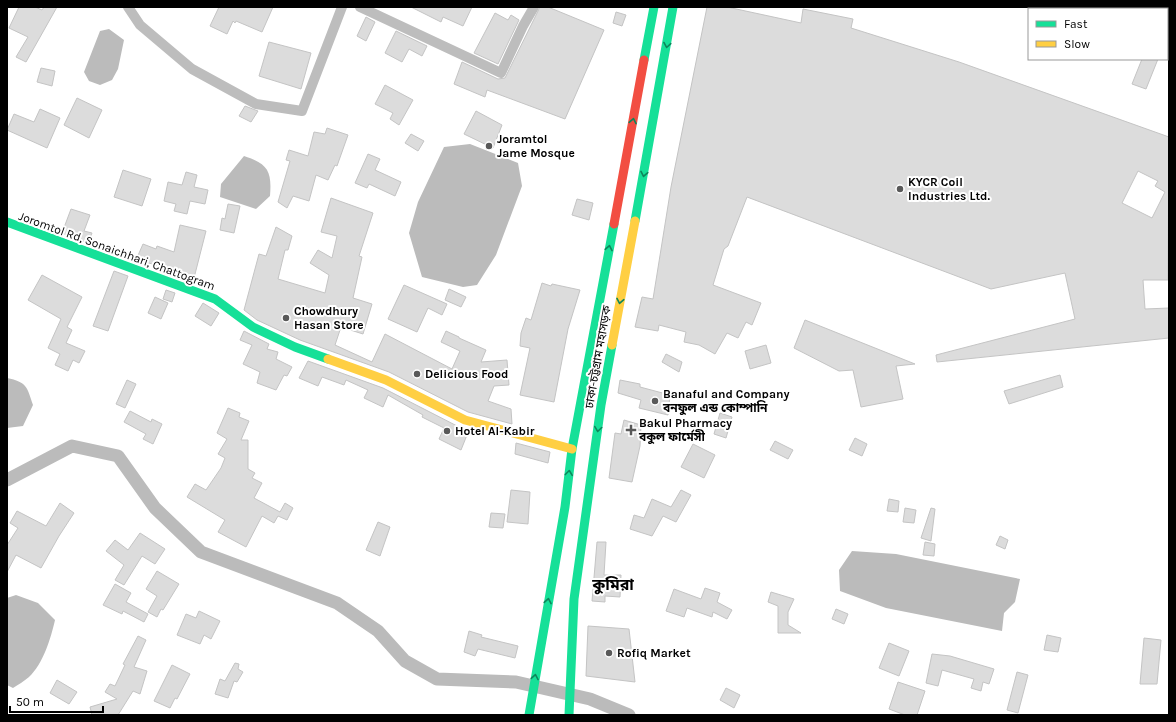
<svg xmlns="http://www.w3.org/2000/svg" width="1176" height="722" font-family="Karla,'Noto Sans Bengali',sans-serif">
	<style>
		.water { fill: #bbb }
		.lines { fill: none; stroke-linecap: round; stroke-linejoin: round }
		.canal { stroke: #bbb; stroke-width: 13 }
		.building { fill: #dcdcdc; stroke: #c4c4c4; fill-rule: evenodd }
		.street { stroke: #bdbdbd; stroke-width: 10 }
		.fast { stroke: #16e098; stroke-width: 9 }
		.slow { stroke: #ffcf43; stroke-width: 9 }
		.jam { stroke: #f24e42; stroke-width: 9 }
		.oneway { stroke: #0d865b }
		.poi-dot { fill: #595959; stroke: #fff; stroke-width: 1.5 }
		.labels { text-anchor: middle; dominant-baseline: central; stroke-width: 4; stroke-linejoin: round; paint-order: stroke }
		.poi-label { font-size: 12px; font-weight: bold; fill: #000; stroke: #fff; text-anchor: start }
		.street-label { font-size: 12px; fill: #000; stroke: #fff }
		.district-label { font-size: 16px; font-weight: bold; fill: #000; stroke: #fff }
	</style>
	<rect width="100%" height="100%" fill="#fff"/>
	<path class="water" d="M109 29 124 40 118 69 112 80 100 85 89 81 84 72 100 31Z
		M470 144 518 163 522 186 496 255 477 285 463 287 422 277 409 233 418 202 444 147Z
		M244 156C268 164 272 171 270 196L256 209 220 197 221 184Z
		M7 378C27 382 27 387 33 405L23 426 7 428Z
		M852 551 896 554 1020 579 1015 602 1004 613 1002 631 886 608 840 591 839 570Z
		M16 595 38 603 55 620C51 638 43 664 29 677 24 681 18 685 13 688L7 685V598Z"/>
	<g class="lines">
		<path class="canal" d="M7 480 72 446 118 456 155 508 201 552 337 603 378 631 405 661 437 679 516 682 590 699 629 715"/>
	</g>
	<path class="building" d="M19 7H35L42 10 44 7H57L26 62 16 57 28 37 9 28Z
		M219 7H273L262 32 236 21 235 23 233 21 227 34 210 26Z
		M411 7H472L463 26 443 17 441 22Z
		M540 7H548L604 30 565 119 487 90 485 97 454 84 462 62 498 79 505 78Z
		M707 7H727L801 23 803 9 853 19 851 28 959 62 1169 137 1168 280H1143L1145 309 1169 308V338L937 362 936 355 1075 319 1065 273 991 289 747 197 728 246 724 249 713 285 761 303 752 325 746 322 738 338 727 333 715 354 699 345 684 342 686 332 659 325 658 331 635 327 642 297 653 299 671 187ZM1138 171 1158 181 1155 186 1165 192 1152 218 1122 203Z
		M616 12 626 15 622 26 613 23Z
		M495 13 508 20 511 15 519 20 498 64 474 53Z
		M366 17 375 22 366 41 357 36Z
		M396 31 427 46 422 56 409 49 402 62 385 53Z
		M269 42 311 53 301 89 259 76Z
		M1142 59H1158L1146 89 1132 84Z
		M41 68 55 71 52 86 37 82Z
		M385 85 413 100 399 125 390 119 393 113 375 104Z
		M77 98 102 110 89 138 64 125Z
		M245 106 258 111 251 122 239 116Z
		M40 109 60 118 47 148 7 130 14 114 34 122Z
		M476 111 502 125 493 148 464 134Z
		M327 128 348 135 337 166 335 165 328 180 316 175 309 201 293 196 287 208 278 202 290 161 286 160 289 150 308 156 314 132 325 134Z
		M411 134 424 141 418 151 405 143Z
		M368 154 380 159 375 170 401 182 395 196 369 184 367 188 355 183Z
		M123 170 151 179 142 206 114 197Z
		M186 172 197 175 194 187 208 190 205 204 190 201 187 214 174 211 176 204 164 201 168 182 182 185Z
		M331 198 373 213 359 256 362 257 353 298 372 304 363 334 341 327 335 345 372 362 385 334 452 369 460 351 441 342 446 331 459 337V338L486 350 481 362 507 360 509 385 494 386 488 401 511 409 512 424 468 412 389 372 300 340 257 320 244 310 259 254 266 256 276 227 292 236 288 250H285L278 279 325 293 329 275 310 263 318 250 332 258 337 236 321 232Z
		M577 199 593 203 589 220 572 215Z
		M228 204 240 206 234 233 220 230 222 218 225 219Z
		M71 209 90 215 84 231 92 233 88 243 62 233Z
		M180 225 206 231 194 278 170 273 171 270 149 263 148 265 136 260 143 244 156 249 157 246 174 252Z
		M114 271 128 276 108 331 93 326Z
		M42 275 82 297 67 327 72 330 66 343 85 351 79 363 73 360 68 371 55 365 60 354 48 348 61 319 28 300Z
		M542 283 551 286 552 284 580 290 568 329 554 402 520 395 530 348 520 346 521 333 526 318 531 320Z
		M404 285 447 304 442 315 428 308 417 332 388 319Z
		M449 289 466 297 461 307 445 300Z
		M166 290 175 293 172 302 163 299Z
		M155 297 168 303 161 319 148 313Z
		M203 303 219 313 211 326 195 316Z
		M805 320 915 364 896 366 903 399 861 407 853 370 839 371 794 348Z
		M244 331 269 344 267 349 278 352 276 359 292 367 287 376 284 375 276 390 257 383 260 372 243 364 252 345 240 340Z
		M766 345 771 363 750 369 745 351Z
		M666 354 682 362 679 372 662 362Z
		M308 361 383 388 461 428 469 430 461 450 439 439 444 428 422 417 423 415 388 395 383 407 364 398 368 390 346 380 344 385 322 377 318 386 299 378Z
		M1060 375 1063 387 1009 404 1004 391Z
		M127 380 136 384 125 408 116 404Z
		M620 380 640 384V387L670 395 668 415 639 408 641 400 618 393Z
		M228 408 240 413 239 417 249 421 241 440H248V469L255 473 252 478 262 483 254 498 280 512 285 503 293 508 287 520 278 516 274 523 262 516 246 547 218 532 225 520 187 497 195 484 206 490 221 468 225 458 218 454 227 439 217 433Z
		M130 411 151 422 152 419 162 424 153 444 143 439 146 434 124 422Z
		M720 413 732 417 726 438 714 434Z
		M624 420 641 425 640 446 632 482 609 478 615 433 621 434Z
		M855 438 867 444 862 456 849 450Z
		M775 441 793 450 788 459 770 450Z
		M516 443 550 452 548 463 515 454Z
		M693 444 715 455 704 478 681 467Z
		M511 490 530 492 528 524 507 522Z
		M681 490 691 495 676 522 663 516 652 536 630 529 634 515 644 518 652 499 671 507Z
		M889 499 899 501 898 512 887 511Z
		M60 503 74 513 59 536 41 568 16 555 7 572V545L18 528 10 523 17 511 46 526Z
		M905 508 916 510 914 523 903 522Z
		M931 508 935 509 931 541 921 538Z
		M491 513 505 514 503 528 489 527Z
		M378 522 390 527 380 556 366 550Z
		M140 533 165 549 155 564 142 556 124 585 115 580 124 565 106 551 115 540 128 550Z
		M1000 536 1008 540 1005 549 996 545Z
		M597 542H606L604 575H621L620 597 605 596V602L592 601Z
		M925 542 935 544 934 556 923 555Z
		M157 571 179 584 163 610 161 609 157 617 148 612 157 596 146 589Z
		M115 584 131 593 126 602 148 614 144 622 123 611 122 614 103 605Z
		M705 588 720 593 717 602 732 610 727 619 713 612 712 617 687 608 684 617 666 611 674 589 701 599Z
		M771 592 794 599 788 612V625L801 633H778V606L768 602Z
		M836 609 848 614 844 624 832 619Z
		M199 611 220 621 211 639 204 635 200 644 177 635 186 614 196 618Z
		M588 626 629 629 635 682 586 676Z
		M469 631 482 635 481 637 518 646 515 658 478 649 475 656 464 652Z
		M1047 635 1061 638 1058 652 1044 650Z
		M138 636 146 640 134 667 147 671 140 694 133 691 118 715H92L90 707 117 699 105 692 110 684 115 686 125 665 123 664Z
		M1144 638 1161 640 1157 684H1140Z
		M889 643 909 651 899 676 879 668Z
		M932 654 950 656 994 669 989 684 983 682 981 691 971 688 974 679 942 670 938 686 926 683Z
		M235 663 239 664 238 669 243 672 237 682 234 681 228 698 215 694 220 679 225 681Z
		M172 665 190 674 177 699 175 698 170 708 154 701Z
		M1017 672 1028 675 1018 713 1007 710Z
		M57 680 77 692 69 704 50 693Z
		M898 682 925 691 917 715H905L889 709Z
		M726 688 740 695 734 708 720 700Z"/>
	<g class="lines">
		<path class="street" d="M128 7 140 25 192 69 256 104 302 111 342 7
			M360 7 501 73 523 26 534 7"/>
		<path class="fast" d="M644 60 654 7
			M635 221 673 7
			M7 222 215 299 253 327 295 347 328 359
			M529 715 565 507 572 449 614 224
			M569 715 574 599 601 405 612 345"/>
		<path class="slow" d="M612 345 635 221
			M328 359 386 380 465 420 572 449"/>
		<path class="jam" d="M614 224 644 60"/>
	</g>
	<defs><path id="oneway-chevron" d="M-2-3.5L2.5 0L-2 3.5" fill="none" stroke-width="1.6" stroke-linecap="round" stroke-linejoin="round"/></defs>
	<g class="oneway">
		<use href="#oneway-chevron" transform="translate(667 45) rotate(99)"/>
		<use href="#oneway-chevron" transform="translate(633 121) rotate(-79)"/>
		<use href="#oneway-chevron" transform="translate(644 174) rotate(101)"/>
		<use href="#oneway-chevron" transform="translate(609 248) rotate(-79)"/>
		<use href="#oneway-chevron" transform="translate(620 301) rotate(101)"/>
		<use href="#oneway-chevron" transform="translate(598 429) rotate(98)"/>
		<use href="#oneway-chevron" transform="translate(569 473) rotate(-83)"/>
		<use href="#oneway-chevron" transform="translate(548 601) rotate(-80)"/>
		<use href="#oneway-chevron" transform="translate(535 677) rotate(-80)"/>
	</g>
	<g class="poi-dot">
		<circle cx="489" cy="146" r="4"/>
		<circle cx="900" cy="189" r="4"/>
		<circle cx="286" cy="318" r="4"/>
		<circle cx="417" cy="374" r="4"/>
		<circle cx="655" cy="401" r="4"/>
		<path d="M629 424h4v4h4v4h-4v4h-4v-4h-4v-4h4z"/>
		<circle cx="447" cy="431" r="4"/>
		<circle cx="609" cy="653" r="4"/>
	</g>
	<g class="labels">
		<g class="poi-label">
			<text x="497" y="139">Joramtol<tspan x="497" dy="14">Jame Mosque</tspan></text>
			<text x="908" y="182">KYCR Coil<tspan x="908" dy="14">Industries Ltd.</tspan></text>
			<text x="294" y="311">Chowdhury<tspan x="294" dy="14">Hasan Store</tspan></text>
			<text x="425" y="374">Delicious Food</text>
			<text x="663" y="394">Banaful and Company<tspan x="663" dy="14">বনফুল এন্ড কোম্পানি</tspan></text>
			<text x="639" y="423">Bakul Pharmacy<tspan x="639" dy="14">বকুল ফার্মেসী</tspan></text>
			<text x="455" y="431">Hotel Al-Kabir</text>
			<text x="617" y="653">Rofiq Market</text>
		</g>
		<g class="street-label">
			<text transform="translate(117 251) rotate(20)">Joromtol Rd, Sonaichhari, Chattogram</text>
			<text transform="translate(598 357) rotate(-80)">ঢাকা-চট্টগ্রাম মহাসড়ক</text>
		</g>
		<g class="district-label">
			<text x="613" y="584">কুমিরা</text>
		</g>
	</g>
	<rect width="1176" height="722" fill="none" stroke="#000000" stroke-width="16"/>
	<rect x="1028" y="8" width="140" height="52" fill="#ffffff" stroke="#999999"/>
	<rect x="1036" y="21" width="20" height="6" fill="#16e098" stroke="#999999"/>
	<text x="1064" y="28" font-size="12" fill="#000000">Fast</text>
	<rect x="1036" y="41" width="20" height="6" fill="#ffcf43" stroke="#999999"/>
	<text x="1064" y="48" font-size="12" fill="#000000">Slow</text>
	<path d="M10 706v6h93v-6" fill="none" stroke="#000000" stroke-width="2"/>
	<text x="16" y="706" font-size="12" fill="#000000" stroke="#ffffff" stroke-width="3" paint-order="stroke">50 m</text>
</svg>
